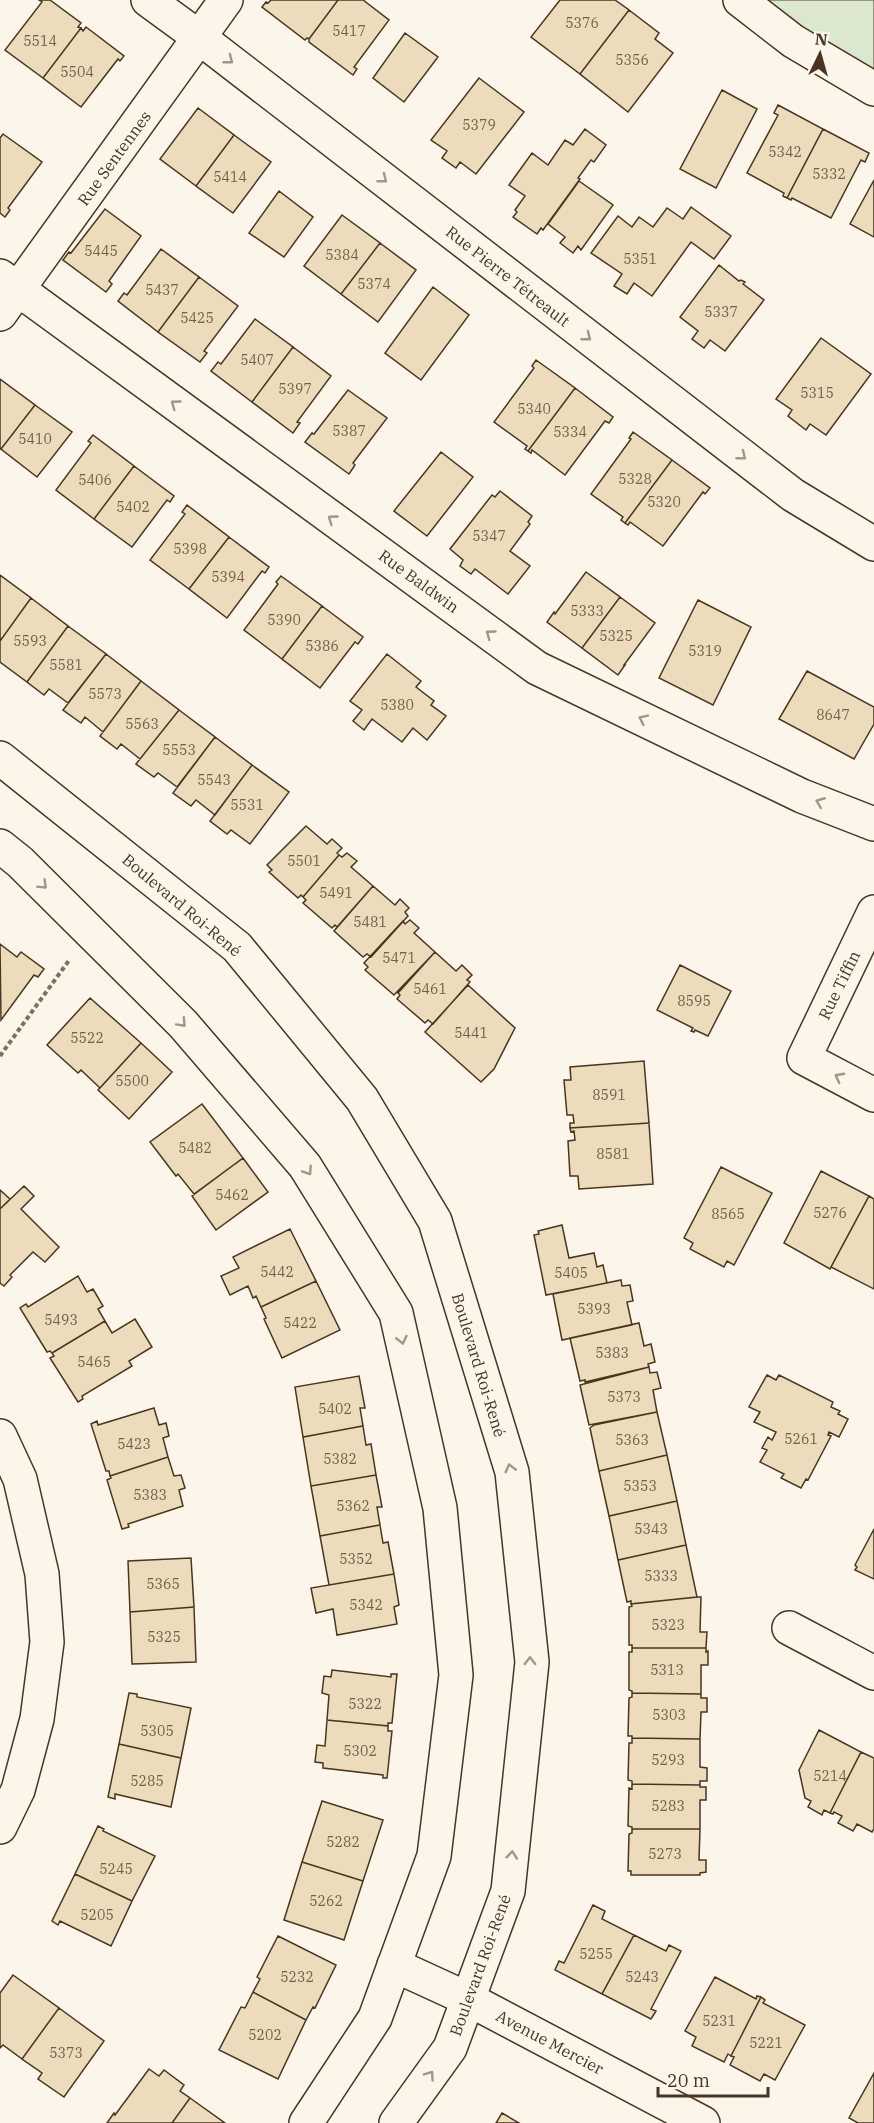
<svg xmlns="http://www.w3.org/2000/svg" width="874" height="2123" font-family="'IBM Plex Serif',serif">
	<style>
		.green { fill: #dce7d0; stroke: #887966; stroke-width: 1.5 }
		.building { fill: #ecdcbc; stroke: #4a3520; stroke-width: 1.5 }
		.lines { fill: none; stroke-linecap: round; stroke-linejoin: round }
		.street-casing { stroke: #4a3520; stroke-width: 36 }
		.secondary-casing { stroke: #4a3520; stroke-width: 36 }
		.path { stroke: #7f6f5c; stroke-width: 4; stroke-dasharray: 4.5 3; stroke-linecap: butt }
		.street { stroke: #fbf6e9; stroke-width: 33 }
		.secondary { stroke: #fbf6e9; stroke-width: 33 }
		.oneway { stroke: #a29684 }
		.labels { text-anchor: middle; dominant-baseline: central; stroke-width: 4.5; stroke-linejoin: round; paint-order: stroke }
		.number-label { font-size: 14px; fill: #725f47 }
		.street-label { font-size: 16px; fill: #4a3520; stroke: #fbf6e9 }
	</style>
	<rect width="100%" height="100%" fill="#fbf6e9"/>
	<path class="green" d="M739 0H874V85Z"/>
	<path class="building" d="M39 0H50L81 23 78 27 81 28 43 78 5 50 42 2Z
		M271 0H338L309 39 307 38 305 40 262 7 266 2 268 3Z
		M338 0H363L389 20 354 67 357 69 353 75 309 42V39Z
		M560 0H615L629 10 580 74 531 37Z
		M629 10 659 33 655 39 673 53 628 112 580 74Z
		M86 27 124 56 120 61 118 59 81 107 43 78 81 28 83 31Z
		M405 33 438 57 404 102 373 78Z
		M479 78 524 112 476 174 460 162 456 168 442 158 447 151 431 140Z
		M722 90 757 109 716 188 680 169Z
		M778 105 823 129 787 198 783 196 784 193 747 173 778 115 774 113Z
		M198 108 234 135 196 186 160 159Z
		M585 129 606 145 594 162 591 160 578 178 580 179 543 230 541 228 537 234 513 217 517 212 515 210 525 196 509 185 532 153 548 165 565 140 573 145Z
		M823 129 869 153 865 162 861 160 831 218 792 198 791 200 787 198Z
		M3 134 42 162 8 208 10 210 5 217 0 213V138Z
		M234 135 271 162 233 213 196 186Z
		M874 180V237L850 224Z
		M579 181 613 205 581 250 578 246 573 253 560 243 565 237 548 224Z
		M279 191 313 217 284 257 249 233Z
		M691 207 731 236 714 259 691 242 652 296 634 283 627 294 614 286 622 274 591 253 618 216 632 227 639 217 653 227 667 208 683 219Z
		M105 209 141 236 109 281 112 284 106 292 63 260 69 252 71 253Z
		M342 215 380 243 341 294 304 266Z
		M380 243 416 270 378 322 341 294Z
		M161 249 199 277 158 332 118 301 124 293 127 295Z
		M719 265 739 281 741 280 745 282 743 284 764 300 725 351 710 340 704 348 692 339 698 331 680 317Z
		M199 277 238 306 204 351 207 353 200 362 158 332Z
		M433 287 469 315 421 380 385 353Z
		M255 319 293 347 252 402 211 371 218 362 221 364Z
		M821 338 871 374 826 435 810 424 806 430 788 416 792 410 776 399Z
		M293 347 331 376 297 422 300 423 293 433 252 402Z
		M536 360 575 388 528 451 525 449 527 446 494 422 534 368 532 366Z
		M0 379 35 405 1 449H0Z
		M575 388 613 417 609 423 605 421 565 475 532 450 531 453 528 451Z
		M348 390 387 418 353 463 355 465 349 474 305 442 312 433 314 434Z
		M35 405 72 432 37 477 1 449Z
		M633 432 672 460 625 523 621 520 623 517 591 494 631 439 629 438Z
		M93 435 134 466 94 519 56 490 91 443 88 441Z
		M441 452 473 477 427 536 394 511Z
		M672 460 710 488 705 494 703 492 663 546 630 522 628 525 625 523Z
		M134 466 174 496 170 502 167 500 132 547 94 519Z
		M500 491 532 516 528 522 530 524 510 551 530 566 508 594 475 569 471 574 460 566 463 560 450 549 492 495 495 497Z
		M187 505 229 537 189 589 150 560 185 514 182 512Z
		M229 537 269 567 265 573 262 571 227 618 189 589Z
		M586 572 620 597 582 648 547 622 554 612 555 614Z
		M0 575 31 598 0 641Z
		M281 576 322 606 282 659 244 630 278 584 276 582Z
		M620 597 655 623 624 665H625L618 675 582 648Z
		M31 598 68 626 27 682 0 662V641Z
		M698 600 751 627 713 705 659 678Z
		M322 606 363 637 358 644 355 642 320 688 282 659Z
		M68 626 106 654 68 703 49 689 44 695 27 682Z
		M106 654 141 681 103 732 85 717 81 723 63 710Z
		M387 654 421 681 416 687 434 701 431 705 446 716 427 740 413 728 402 742 372 719 364 730 353 721 362 710 350 701Z
		M807 671 874 707V724L854 759 779 719Z
		M141 681 179 710 140 759 121 744 117 749 100 736Z
		M179 710 215 737 177 787 158 773 154 777 136 764Z
		M215 737 252 765 215 815 196 800 191 806 173 793Z
		M252 765 289 792 250 844 231 830 227 834 210 821Z
		M306 826 327 844 332 839 342 848 337 853 339 855 303 897 301 895 298 898 269 872 272 870 267 865Z
		M347 853 357 861 351 867 373 886 337 927 335 925 332 928 303 903 306 900 303 897 339 855 342 857Z
		M373 886 395 905 400 899 409 908 405 912 408 916 371 957 367 954 363 957 334 931Z
		M410 920 419 928 414 933 435 952 394 995 365 970 368 967 364 963 403 921 405 924Z
		M0 944 17 957 21 952 44 969 38 977 34 975 1 1020Z
		M435 952 456 971 462 965 472 975 467 980 470 982 433 1024 428 1020 425 1023 397 999 400 995 398 993Z
		M680 965 731 991 708 1036 695 1030 694 1032 691 1031 693 1028 657 1010Z
		M468 985 515 1028 494 1069 481 1082 425 1032Z
		M90 998 141 1043 100 1088 81 1070 78 1073 47 1045Z
		M141 1043 172 1072 129 1119 98 1090Z
		M644 1061 649 1123 570 1128V1123H574L573 1115H567L564 1080H571L570 1067Z
		M202 1104 243 1158 194 1194 178 1174 176 1176 150 1142Z
		M649 1123 653 1184 579 1189 578 1176H570L568 1141 575 1140 574 1131 571 1132 570 1128Z
		M243 1158 268 1192 216 1230 192 1196Z
		M721 1167 772 1193 734 1265 727 1261 724 1267 690 1249 693 1243 684 1238Z
		M821 1171 869 1196 830 1269 784 1243Z
		M24 1186 34 1196 21 1209 59 1247 45 1262 33 1252 10 1275 12 1277 4 1286 0 1283V1209Z
		M0 1190 10 1199 0 1209Z
		M869 1196 874 1199V1289L831 1267Z
		M562 1225 569 1258 594 1253 597 1267 603 1265 607 1283 546 1295 534 1235 539 1234 538 1231Z
		M290 1229 316 1281 261 1307 256 1296 253 1298 248 1286 230 1295 221 1276 239 1268 233 1257Z
		M78 1276 87 1292 93 1289 103 1306 98 1309 105 1321 52 1353 50 1351 47 1352 20 1308 26 1304 28 1307Z
		M621 1280 622 1286 630 1285 633 1301 627 1302 632 1325 562 1340 553 1294Z
		M316 1281 340 1330 282 1358 264 1319 266 1318 261 1307Z
		M135 1319 152 1347 129 1361 132 1366 82 1396 83 1399 78 1402 50 1358 54 1356 52 1353 105 1321 112 1333Z
		M639 1323 644 1346 651 1344 655 1362 648 1364 649 1367 585 1382V1380L580 1381 570 1338Z
		M649 1367 650 1373 657 1372 661 1388 653 1390 657 1412 589 1425 580 1385Z
		M767 1375 776 1380 779 1375 833 1402 831 1407 840 1411 838 1414 848 1419 839 1437 829 1432 828 1435 831 1436 808 1480 806 1479 801 1488 781 1478 784 1474 760 1462 767 1450 762 1448 768 1437 772 1440 776 1432 754 1422 760 1412 749 1407Z
		M359 1376 365 1408H360L363 1426 303 1437 295 1387Z
		M154 1408 159 1425 166 1423 169 1436 163 1438 168 1457 110 1476 109 1471H106L91 1424 97 1421 98 1425Z
		M657 1412 667 1455 599 1471 590 1428 594 1425Z
		M363 1426 366 1445 371 1444 376 1475 311 1486 303 1437Z
		M667 1455 677 1501 609 1516 599 1471Z
		M168 1457 174 1476 181 1475 185 1488 179 1490 183 1506 128 1524 129 1527 122 1529 107 1480 111 1478 110 1476Z
		M376 1475 382 1507H377L380 1525 320 1536 311 1486Z
		M677 1501 686 1545 618 1560 609 1516Z
		M380 1525 383 1543 388 1542 394 1574 329 1585 320 1536Z
		M874 1529V1579L855 1570 857 1567 855 1565Z
		M686 1545 697 1597 631 1604V1601L627 1602 618 1560Z
		M191 1558 194 1607 130 1612 128 1561Z
		M394 1574 399 1605 394 1607 397 1624 337 1635 333 1609 316 1613 311 1588Z
		M697 1597H701L700 1632H707L706 1648H632V1645H629V1607L632 1606 631 1604Z
		M194 1607 196 1662 132 1664 130 1612Z
		M632 1648H706V1652L708 1651V1665H701V1694L632 1693V1691L629 1690V1652H632Z
		M332 1670 391 1677V1674H397L392 1723H388V1726L327 1720 329 1695 322 1693 324 1676 331 1677Z
		M129 1693 137 1694V1697L191 1708 181 1758 119 1744Z
		M632 1693 701 1694V1698H707V1712H701L700 1739 632 1738V1736H628L629 1698 632 1697Z
		M327 1720 388 1726V1731H392L387 1778H383V1775L323 1768V1763L315 1762 317 1745 325 1746Z
		M819 1730 861 1752 830 1813 824 1810 822 1815 808 1807 811 1801 805 1798 799 1770Z
		M632 1738 700 1739V1767L707 1768V1781H700V1785L632 1784V1781L628 1780 629 1743H632Z
		M119 1744 181 1758 171 1807 115 1794V1799L108 1797Z
		M861 1752 874 1758V1829L872 1832 857 1824 853 1831 838 1823 842 1816 834 1812 833 1814 830 1813Z
		M632 1784 700 1785V1787H706V1800H700V1829H632V1827L628 1826 629 1788 632 1789Z
		M322 1801 383 1820 363 1881 302 1862Z
		M98 1826 104 1829 103 1831 155 1856 132 1901 75 1874Z
		M632 1829H700L699 1860H706V1872L700 1873V1875H631V1871H628L629 1834 632 1833Z
		M302 1862 363 1881 344 1940 284 1920Z
		M75 1874 132 1901 111 1946 60 1921 58 1925 52 1921Z
		M593 1905 605 1911 602 1919 634 1935 602 1994 555 1970 559 1961 564 1963Z
		M634 1935 666 1951 669 1945 681 1951 651 2009 656 2011 651 2019 602 1994Z
		M278 1936 336 1965 315 2008 313 2007 306 2020 253 1992 260 1979 257 1977Z
		M13 1975 59 2008 22 2059 3 2045 0 2048V1993Z
		M715 1977 756 1999 757 1996 761 1997 731 2056 728 2054 724 2062 692 2046 696 2037 685 2031Z
		M253 1992 306 2020 278 2079 219 2050 241 2007 245 2008Z
		M761 1997 765 2000 763 2003 805 2025 775 2080 764 2074 760 2081 730 2065 734 2057 731 2056Z
		M59 2008 104 2041 64 2097 38 2079 42 2073 22 2059Z
		M149 2069 159 2076 164 2070 184 2085 180 2091 190 2098 172 2123H107L114 2113 115 2115Z
		M874 2073V2123H858L849 2118Z
		M190 2098 225 2123H172Z
		M502 2113 519 2123H496Z"/>
	<g class="lines">
		<g class="street-casing">
			<path id="street" d="M148 0 200 38 793 495 874 544
				M0 276 537 668 802 796 874 824
				M0 314 226 0
				M874 912 804 1058 874 1095
				M0 1436 20 1479 42 1574 47 1642 37 1719 18 1790 0 1827
				M789 1628 874 1673
				M394 1965 468 1999 703 2123"/>
		</g>
		<g class="secondary-casing">
			<path id="secondary" d="M740 0 793 41 874 89
				M0 758 237 947 362 1099 435 1221 512 1472 532 1662 508 1891 450 2048 396 2123
				M0 846 20 862 183 1024 305 1166 396 1313 440 1508 456 1675 434 1856 375 2018 306 2123"/>
		</g>
		<path class="path" d="M0 1056 70 959"/>
		<use href="#street" class="street"/>
		<use href="#secondary" class="secondary"/>
	</g>
	<defs><path id="oneway-chevron" d="M-2-3.5L2.5 0L-2 3.5" fill="none" stroke-width="1.6" stroke-linecap="round" stroke-linejoin="round" transform="scale(1.5)"/></defs>
	<g class="oneway">
		<use href="#oneway-chevron" transform="translate(229 60) rotate(38)"/>
		<use href="#oneway-chevron" transform="translate(383 179) rotate(38)"/>
		<use href="#oneway-chevron" transform="translate(587 337) rotate(38)"/>
		<use href="#oneway-chevron" transform="translate(175 404) rotate(-144)"/>
		<use href="#oneway-chevron" transform="translate(742 456) rotate(38)"/>
		<use href="#oneway-chevron" transform="translate(332 519) rotate(-144)"/>
		<use href="#oneway-chevron" transform="translate(490 634) rotate(-144)"/>
		<use href="#oneway-chevron" transform="translate(643 719) rotate(-154)"/>
		<use href="#oneway-chevron" transform="translate(820 802) rotate(-158)"/>
		<use href="#oneway-chevron" transform="translate(43 885) rotate(45)"/>
		<use href="#oneway-chevron" transform="translate(182 1023) rotate(47)"/>
		<use href="#oneway-chevron" transform="translate(839 1077) rotate(-152)"/>
		<use href="#oneway-chevron" transform="translate(308 1171) rotate(56)"/>
		<use href="#oneway-chevron" transform="translate(402 1340) rotate(77)"/>
		<use href="#oneway-chevron" transform="translate(510 1468) rotate(-104)"/>
		<use href="#oneway-chevron" transform="translate(530 1661) rotate(-90)"/>
		<use href="#oneway-chevron" transform="translate(512 1855) rotate(-84)"/>
		<use href="#oneway-chevron" transform="translate(430 2075) rotate(-55)"/>
	</g>
	<g class="labels">
		<g class="number-label">
			<text x="582" y="23">5376</text>
			<text x="349" y="31">5417</text>
			<text x="40" y="41">5514</text>
			<text x="632" y="60">5356</text>
			<text x="77" y="72">5504</text>
			<text x="479" y="125">5379</text>
			<text x="785" y="152">5342</text>
			<text x="829" y="174">5332</text>
			<text x="230" y="177">5414</text>
			<text x="101" y="251">5445</text>
			<text x="342" y="255">5384</text>
			<text x="640" y="259">5351</text>
			<text x="374" y="284">5374</text>
			<text x="162" y="290">5437</text>
			<text x="721" y="312">5337</text>
			<text x="197" y="318">5425</text>
			<text x="257" y="360">5407</text>
			<text x="295" y="389">5397</text>
			<text x="817" y="393">5315</text>
			<text x="534" y="409">5340</text>
			<text x="349" y="431">5387</text>
			<text x="570" y="432">5334</text>
			<text x="35" y="439">5410</text>
			<text x="635" y="479">5328</text>
			<text x="95" y="480">5406</text>
			<text x="664" y="502">5320</text>
			<text x="133" y="507">5402</text>
			<text x="489" y="536">5347</text>
			<text x="190" y="549">5398</text>
			<text x="228" y="577">5394</text>
			<text x="587" y="611">5333</text>
			<text x="284" y="620">5390</text>
			<text x="616" y="636">5325</text>
			<text x="30" y="641">5593</text>
			<text x="322" y="646">5386</text>
			<text x="705" y="651">5319</text>
			<text x="66" y="665">5581</text>
			<text x="105" y="694">5573</text>
			<text x="397" y="705">5380</text>
			<text x="833" y="715">8647</text>
			<text x="142" y="724">5563</text>
			<text x="179" y="750">5553</text>
			<text x="214" y="780">5543</text>
			<text x="247" y="805">5531</text>
			<text x="304" y="861">5501</text>
			<text x="336" y="893">5491</text>
			<text x="370" y="922">5481</text>
			<text x="399" y="958">5471</text>
			<text x="430" y="989">5461</text>
			<text x="694" y="1001">8595</text>
			<text x="471" y="1033">5441</text>
			<text x="87" y="1038">5522</text>
			<text x="132" y="1081">5500</text>
			<text x="609" y="1095">8591</text>
			<text x="195" y="1148">5482</text>
			<text x="613" y="1154">8581</text>
			<text x="232" y="1195">5462</text>
			<text x="830" y="1213">5276</text>
			<text x="728" y="1214">8565</text>
			<text x="277" y="1272">5442</text>
			<text x="571" y="1273">5405</text>
			<text x="594" y="1309">5393</text>
			<text x="61" y="1320">5493</text>
			<text x="300" y="1323">5422</text>
			<text x="612" y="1353">5383</text>
			<text x="94" y="1362">5465</text>
			<text x="624" y="1397">5373</text>
			<text x="335" y="1409">5402</text>
			<text x="801" y="1439">5261</text>
			<text x="632" y="1440">5363</text>
			<text x="134" y="1444">5423</text>
			<text x="340" y="1459">5382</text>
			<text x="640" y="1486">5353</text>
			<text x="150" y="1495">5383</text>
			<text x="353" y="1506">5362</text>
			<text x="651" y="1529">5343</text>
			<text x="356" y="1559">5352</text>
			<text x="661" y="1576">5333</text>
			<text x="163" y="1584">5365</text>
			<text x="366" y="1605">5342</text>
			<text x="668" y="1625">5323</text>
			<text x="164" y="1637">5325</text>
			<text x="667" y="1670">5313</text>
			<text x="365" y="1704">5322</text>
			<text x="669" y="1715">5303</text>
			<text x="157" y="1731">5305</text>
			<text x="360" y="1751">5302</text>
			<text x="668" y="1760">5293</text>
			<text x="830" y="1776">5214</text>
			<text x="147" y="1781">5285</text>
			<text x="668" y="1806">5283</text>
			<text x="343" y="1842">5282</text>
			<text x="665" y="1854">5273</text>
			<text x="116" y="1869">5245</text>
			<text x="326" y="1901">5262</text>
			<text x="97" y="1915">5205</text>
			<text x="596" y="1954">5255</text>
			<text x="297" y="1977">5232</text>
			<text x="642" y="1977">5243</text>
			<text x="719" y="2021">5231</text>
			<text x="265" y="2035">5202</text>
			<text x="766" y="2043">5221</text>
			<text x="66" y="2053">5373</text>
		</g>
		<g class="street-label">
			<text transform="translate(114 158) rotate(-54)">Rue Sentennes</text>
			<text transform="translate(508 276) rotate(38)">Rue Pierre Tétreault</text>
			<text transform="translate(419 581) rotate(36)">Rue Baldwin</text>
			<text transform="translate(182 905) rotate(40)">Boulevard Roi-René</text>
			<text transform="translate(839 985) rotate(-64)">Rue Tiffin</text>
			<text transform="translate(479 1365) rotate(73)">Boulevard Roi-René</text>
			<text transform="translate(480 1965) rotate(-70)">Boulevard Roi-René</text>
			<text transform="translate(550 2042) rotate(28)">Avenue Mercier</text>
		</g>
	</g>
	<g transform="translate(820 54) rotate(5)" stroke="#fbf6e9" stroke-width="4.5" paint-order="stroke">
	<path d="M0-4.5L10 22L0 15L-10 22Z" fill="#4a3520"/>
	<text y="-9" font-size="16" font-weight="bold" text-anchor="middle" fill="#4a3520">N</text>
	</g>
	<path d="M658 2087v9h110v-9" fill="none" stroke="#4a3520" stroke-width="3"/>
	<text x="667" y="2087" font-size="18" fill="#4a3520" stroke="#fbf6e9" stroke-width="4.5" paint-order="stroke">20 m</text>
</svg>
